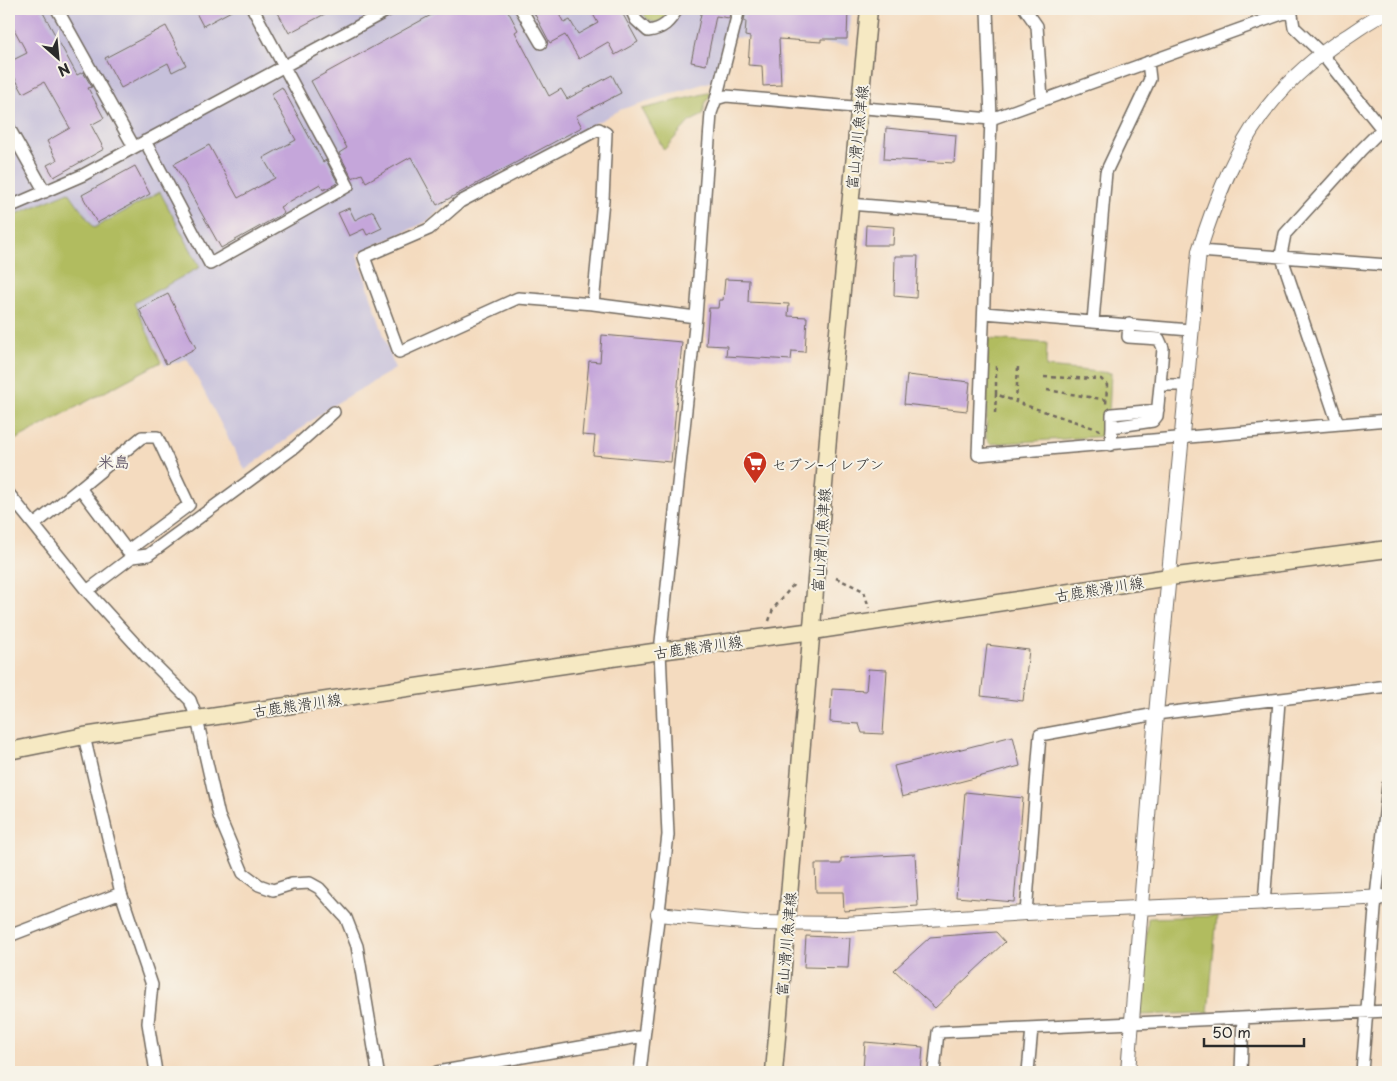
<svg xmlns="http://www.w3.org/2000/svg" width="1397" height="1081" font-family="'Playpen Sans','Klee One',sans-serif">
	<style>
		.industrial { fill: #c6c0da }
		.green { fill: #b1bc5e; stroke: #6e7444 }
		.building { fill: #c5a6da }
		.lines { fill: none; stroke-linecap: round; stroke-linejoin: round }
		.minor-casing { stroke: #71695f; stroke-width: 14 }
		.tertiary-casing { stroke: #71695f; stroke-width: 16 }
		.secondary-casing { stroke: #71695f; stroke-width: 19 }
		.path { stroke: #71695f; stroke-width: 2.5; stroke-dasharray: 4 4; stroke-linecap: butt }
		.minor { stroke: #fff; stroke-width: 11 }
		.tertiary { stroke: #fff; stroke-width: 14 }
		.secondary { stroke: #f6e9c3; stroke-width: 16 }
		.labels { text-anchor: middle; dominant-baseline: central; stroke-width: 4; stroke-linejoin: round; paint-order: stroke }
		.street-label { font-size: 15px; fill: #2b2b2b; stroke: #f7f3e8 }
		.poi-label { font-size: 15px; fill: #2b2b2b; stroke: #f7f3e8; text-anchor: start }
		.neighbourhood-label { font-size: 16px; font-weight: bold; fill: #615668; stroke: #f7f3e8 }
	</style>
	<rect width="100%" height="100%" fill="#f7f3e8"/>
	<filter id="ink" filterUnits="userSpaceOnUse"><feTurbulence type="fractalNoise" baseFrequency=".02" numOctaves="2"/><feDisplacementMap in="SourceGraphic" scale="10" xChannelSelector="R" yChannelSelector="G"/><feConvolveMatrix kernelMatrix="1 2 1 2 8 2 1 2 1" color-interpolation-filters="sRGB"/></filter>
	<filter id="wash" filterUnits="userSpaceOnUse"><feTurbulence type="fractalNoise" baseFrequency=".0096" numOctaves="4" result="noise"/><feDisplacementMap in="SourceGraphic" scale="20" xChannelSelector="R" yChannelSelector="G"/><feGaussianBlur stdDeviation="1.12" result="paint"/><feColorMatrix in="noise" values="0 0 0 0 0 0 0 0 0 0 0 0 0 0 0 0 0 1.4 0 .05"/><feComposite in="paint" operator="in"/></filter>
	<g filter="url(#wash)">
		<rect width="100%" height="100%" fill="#f4dbbf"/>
		<path class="industrial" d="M9 9H852L848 45 729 37 719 79 622 109 450 201 426 222 357 254 395 369 330 407 245 470 187 359 165 366 133 303 160 192 94 228 69 192 9 217Z"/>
		<path class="green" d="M640 9H669L664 19 656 23 648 20Z
			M712 92 705 104 703 115 689 122 664 150 642 109Z
			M69 192 94 228 160 192 200 267 134 303 161 362 9 443V217Z
			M988 339 1047 343 1046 367 1111 373 1108 436 990 444 986 438Z
			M1217 916 1208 1013 1139 1015 1148 918Z"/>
		<g id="blocks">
			<path class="building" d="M18 9H41L77 75 83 72 92 87 88 88 104 118 91 125 104 149 54 177 47 165 57 160 47 141 70 128 44 82 23 93 9 67V62L27 53 9 20V14Z
				M194 9H235L203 26Z
				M276 9H334L289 33Z
				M442 9H507L518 30 515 32 549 96 561 89 567 99 612 75 621 93 576 116 582 127 437 205 411 157 366 182 362 174 352 178 339 153 347 148 311 81Z
				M532 9H556L564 23 570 20 578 34 598 23 590 9H620L638 42 615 55 608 42 579 59 565 35 550 43Z
				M702 9H731L729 18 716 16 706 65 691 62Z
				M746 9H848L847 39H821V42L779 39 781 85 763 86 762 66 748 65 750 37 745 36 746 21H744Z
				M166 26 186 65 172 72 168 63 121 88 105 58Z
				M282 87 323 162 326 160 338 183 323 190 320 184 280 207 284 213 221 248 174 164 209 145 238 198 275 178 263 158 296 140 271 94Z
				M886 128 956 135 954 163 884 159Z
				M135 166 150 194 97 223 82 195Z
				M349 208 355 220 373 211 382 228 367 235 364 229 349 236 338 213Z
				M866 225 894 227 893 245H865Z
				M895 256H918L916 298 894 296Z
				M725 279 749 280 748 302 789 304 788 316 807 317 805 352 792 351 791 360 726 356 727 346 706 345 709 308H718L719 300H723Z
				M168 294 196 348 166 364 139 309Z
				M602 335 682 342 671 462 593 455 595 436 582 435 589 361 600 362Z
				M907 375 970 382 967 411 904 404Z
				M987 645 1029 650 1023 701 981 696Z
				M868 669 887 670 883 734 862 733 859 724 830 722 832 689 866 691Z
				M1013 736 1020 766 902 797 894 766Z
				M965 792 1023 798 1014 902 956 897Z
				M915 854 918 906 844 911 843 892H816L815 864H841V858Z
				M996 932 1005 942 935 1008 894 970 930 937Z
				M806 936 850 938 848 968 804 967Z
				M865 1042 923 1047 921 1072 863 1070Z"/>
		</g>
	</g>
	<g filter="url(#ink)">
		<use href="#blocks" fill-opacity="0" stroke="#71695f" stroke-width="1"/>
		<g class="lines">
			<g class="minor-casing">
				<path id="minor" d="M57 9 134 147
					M521 9 541 43
					M631 9 636 20 648 31C663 29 670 22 677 9
					M987 9 991 119 978 455 1388 420
					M1025 9 1037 26 1042 99
					M1291 9 1294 27 1321 53 1382 129 1388 140
					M716 99 739 9
					M9 128 45 192
					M145 141 210 264 348 186 253 9
					M849 204 988 215
					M9 207 83 175 390 9
					M1199 251 1388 265
					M593 304 603 200 606 133 599 129 460 202 429 229 364 257 399 352 518 298 593 304 696 317
					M984 313 1190 330
					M1093 321 1106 172 1150 79 1148 62
					M1129 324 1128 337 1159 339 1163 348 1160 385H1186
					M1338 424 1281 255 1285 234 1361 150 1382 129 1388 126
					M1112 427V414L1158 410
					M1111 445 1112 427 1153 421 1157 416 1160 385
					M80 488 142 437H157L189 505 127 551
					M9 494 87 591 146 656 190 700 197 719 219 816 243 873 259 885 273 890 292 884 310 883 319 888 346 918 357 946 378 1072
					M34 525 80 488 132 557 87 591
					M132 557 148 555 295 447 334 412
					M84 736 121 893 152 985 148 1023 156 1072
					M1264 904 1279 701
					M1026 913 1040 735 1156 714 1388 686
					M9 936 121 893
					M437 1072 644 1036
					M640 1072 668 835 660 651 696 317 711 113 716 99 726 96 991 119 1290 11
					M934 1072 938 1032 1388 1011
					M1028 1072 1032 1028
					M1241 1072 1243 1018
					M1362 1072 1376 897 1388 785"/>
			</g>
			<g class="tertiary-casing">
				<path id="tertiary" d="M658 914 754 923 845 924 1026 913 1388 897
					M1128 1072 1156 714 1199 251C1229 158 1261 91 1346 37 1359 29 1373 17 1388 12"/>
			</g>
			<g class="secondary-casing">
				<path id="secondary" d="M9 751 84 736 197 719 660 651 813 631 1169 577 1388 549
					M774 1072 830 415 869 9"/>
			</g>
			<path class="path" d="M996 366V394L1016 402
				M1018 367 1016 402 1100 430
				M1044 377 1101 379 1107 385 1106 405
				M1047 390 1107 400
				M995 413 996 394
				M836 578 864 591 869 608
				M769 621 773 609 794 584"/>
			<use href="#minor" class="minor"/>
			<use href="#tertiary" class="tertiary"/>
			<use href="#secondary" class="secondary"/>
		</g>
	</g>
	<defs>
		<g id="supermarket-pin" transform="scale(1.25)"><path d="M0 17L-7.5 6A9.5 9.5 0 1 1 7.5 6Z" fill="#c8321e" stroke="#f7f3e8"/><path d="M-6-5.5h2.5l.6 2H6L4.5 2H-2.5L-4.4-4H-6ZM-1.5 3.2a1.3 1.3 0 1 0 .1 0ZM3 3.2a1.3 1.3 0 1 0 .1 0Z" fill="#fff"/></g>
	</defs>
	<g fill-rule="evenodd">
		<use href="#supermarket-pin" x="755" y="463"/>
	</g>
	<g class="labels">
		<g class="street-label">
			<text transform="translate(856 137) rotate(-84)">富山滑川魚津線</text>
			<text transform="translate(820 540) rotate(-86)">富山滑川魚津線</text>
			<text transform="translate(1099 588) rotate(-9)">古鹿熊滑川線</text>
			<text transform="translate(698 646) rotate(-8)">古鹿熊滑川線</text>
			<text transform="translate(297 704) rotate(-8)">古鹿熊滑川線</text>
			<text transform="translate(785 944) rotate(-85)">富山滑川魚津線</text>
		</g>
		<g class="poi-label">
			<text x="772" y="463">セブン-イレブン</text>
		</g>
		<g class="neighbourhood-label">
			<text x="114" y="461">米島</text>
		</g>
	</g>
	<rect width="1397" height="1081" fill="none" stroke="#f7f3e8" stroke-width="30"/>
	<g transform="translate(58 58) rotate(153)" stroke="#f7f3e8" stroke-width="4" paint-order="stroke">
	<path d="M0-4L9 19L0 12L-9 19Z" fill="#2b2b2b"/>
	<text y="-8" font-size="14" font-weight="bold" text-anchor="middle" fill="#2b2b2b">N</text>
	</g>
	<path d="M1204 1038v8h100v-8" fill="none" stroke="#2b2b2b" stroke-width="2.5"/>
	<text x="1212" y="1038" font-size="15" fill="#2b2b2b" stroke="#f7f3e8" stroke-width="4" paint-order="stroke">50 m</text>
</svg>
